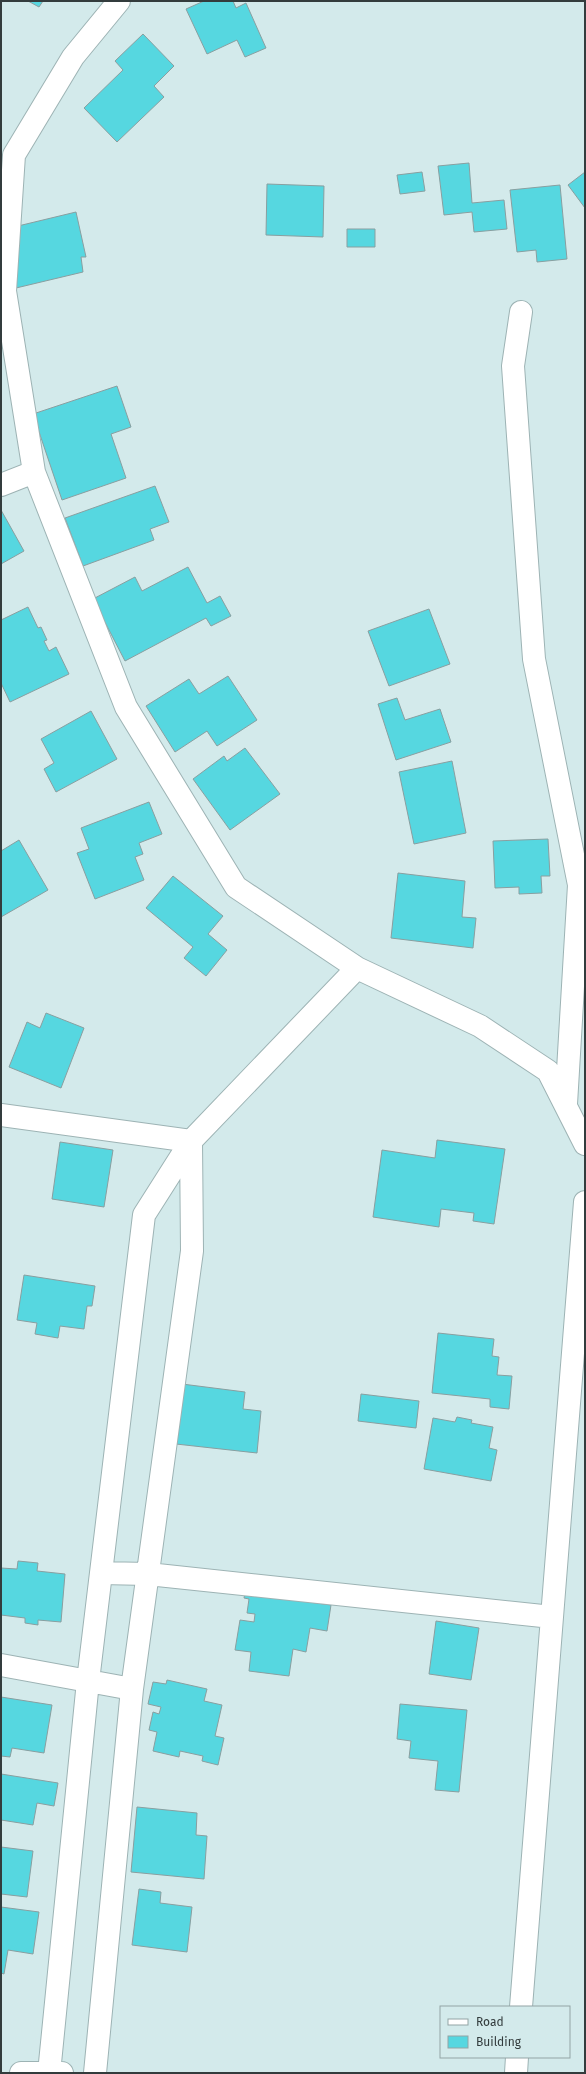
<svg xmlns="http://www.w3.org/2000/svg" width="586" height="2074" font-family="'Fira Sans',sans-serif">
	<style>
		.building { fill: #56d7e0; stroke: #899fa0 }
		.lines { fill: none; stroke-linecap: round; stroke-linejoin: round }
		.minor-casing { stroke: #9db3b4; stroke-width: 24 }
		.minor { stroke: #fff; stroke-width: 22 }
	</style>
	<rect width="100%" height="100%" fill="#d3eaeb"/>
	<path class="building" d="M28 1H43L39 7Z
		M204 1H233L236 8 246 3 266 48 245 57 237 40 207 54 186 9Z
		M143 34 174 66 154 86 164 97 117 142 84 108 123 70 115 61Z
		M469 163 472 203 504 200 507 229 474 232 472 212 444 215 438 166Z
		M422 172 425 191 400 194 397 175Z
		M585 172V208L568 185Z
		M267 184 324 186 323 237 266 235Z
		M560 185 567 259 537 262 536 250 517 252 510 190Z
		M76 212 86 257H81L83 272 16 288 18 226Z
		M347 229H375V247H347Z
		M117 386 131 427 111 434 126 478 62 500 33 414Z
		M155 486 169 522 150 529 154 540 83 566 65 518Z
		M1 510 24 551 1 564Z
		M188 567 207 603 220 596 231 616 211 626 206 618 125 661 93 599 135 577 142 591Z
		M28 607 38 628 41 627 47 640 44 641 49 651 56 647 69 674 10 702 1 683V620Z
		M429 609 450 664 389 686 368 631Z
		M228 676 257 720 217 746 207 731 175 752 146 706 189 679 199 694Z
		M397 698 405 720 440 709 451 742 396 760 378 704Z
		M91 711 117 759 56 792 44 769 54 763 41 739Z
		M245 748 280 794 230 830 193 779 224 756 227 761Z
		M452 761 466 833 414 844 399 772Z
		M149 802 162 834 139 843 143 854 135 857 144 880 95 899 77 853 89 849 81 828Z
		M548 839 550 876H541L542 893 519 894V887L495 888 493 841Z
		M19 840 48 890 1 917V851Z
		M398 873 465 881 462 917 476 918 473 948 391 938Z
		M173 876 223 916 208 934 227 950 206 976 184 958 193 947 146 908Z
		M46 1013 84 1028 61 1088 9 1067 27 1022 40 1028Z
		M437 1140 505 1149 494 1224 473 1221 474 1213 441 1209 439 1227 373 1217 382 1150 435 1158Z
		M60 1142 113 1150 104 1207 52 1199Z
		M24 1275 95 1286 92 1306H87L84 1329 60 1326 58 1338 35 1334 37 1323 17 1320Z
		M438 1333 494 1339 492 1356 499 1357 497 1375 512 1376 509 1409 490 1407V1399L432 1393Z
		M182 1384 245 1392 243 1409 261 1411 257 1453 176 1444Z
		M361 1394 419 1401 416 1428 358 1421Z
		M457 1417 472 1420 471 1423 493 1427 489 1448 497 1450 491 1481 424 1469 433 1418 455 1422Z
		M18 1561 38 1563 37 1571 65 1574 61 1622 38 1620V1625L25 1623V1618L1 1615V1568L17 1569Z
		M245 1593 331 1605 327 1631 310 1628 306 1652 293 1649 289 1676 249 1671 251 1652 235 1650 240 1620 254 1622 255 1614 247 1613 249 1599 244 1598Z
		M436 1621 479 1628 471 1680 429 1674Z
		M167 1680 207 1689 204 1701 222 1705 215 1736 224 1738 218 1765 202 1761 203 1756 180 1751 179 1757 153 1751 157 1732 149 1730 153 1712 159 1714 161 1707 148 1704 153 1682 166 1684Z
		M1 1697 52 1705 44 1753 12 1748 10 1757 1 1756Z
		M400 1704 467 1710 459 1792 435 1790 438 1761 409 1758 411 1741 397 1739Z
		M1 1774 58 1783 54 1806 37 1803 33 1825 1 1820Z
		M137 1807 197 1813 196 1835 207 1836 204 1879 131 1872Z
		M1 1847 33 1851 27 1897 1 1894Z
		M139 1889 161 1892 160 1903 192 1907 187 1952 132 1945Z
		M1 1907 39 1912 33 1954 8 1950 4 1974 1 1973Z"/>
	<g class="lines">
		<g class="minor-casing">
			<path id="minor" d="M119 1 73 57 14 155 5 291 34 472 126 707 236 887 357 968 480 1026 548 1071 585 1144
				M521 312 513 366 534 659 579 885 566 1104
				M1 485 34 472
				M1 1115 191 1141
				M101 1573 148 1574 552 1617
				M1 1665 132 1689
				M521 2007 585 1202
				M21 2073H62
				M49 2073 88 1681 144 1215 191 1141 357 968
				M95 2073 132 1689 192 1251 191 1141
				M516 2073 517 2057"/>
		</g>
		<use href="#minor" class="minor"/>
	</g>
	<rect width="586" height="2074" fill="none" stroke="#333c3d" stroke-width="4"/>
	<rect x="440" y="2006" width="130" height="52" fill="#d3eaeb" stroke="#93a4a5"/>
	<rect x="448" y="2019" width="20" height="6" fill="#ffffff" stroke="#93a4a5"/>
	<text x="476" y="2026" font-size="12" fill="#333c3d">Road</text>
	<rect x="448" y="2036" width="20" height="12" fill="#56d7e0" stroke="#93a4a5"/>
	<text x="476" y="2046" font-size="12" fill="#333c3d">Building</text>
</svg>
